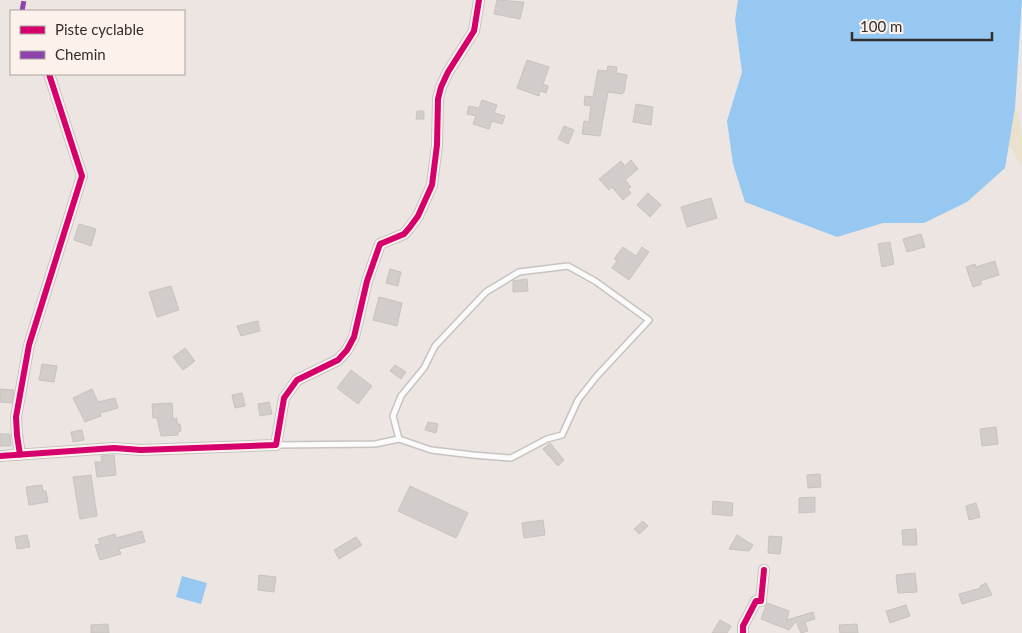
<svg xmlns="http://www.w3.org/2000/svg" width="1022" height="633" font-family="Lato,sans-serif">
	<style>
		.sand { fill: #e9e1cb }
		.water { fill: #97c8f1 }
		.building { fill: #d2cdcb; stroke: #c8c3c1 }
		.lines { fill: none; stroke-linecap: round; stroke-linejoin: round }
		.lane-casing { stroke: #c7c3c0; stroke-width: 8 }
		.street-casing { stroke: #c7c3c0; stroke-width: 12 }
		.lane { stroke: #fcfbfb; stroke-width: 5 }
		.street { stroke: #fcfbfb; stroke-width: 10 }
		.quiet { stroke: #8e44ad; stroke-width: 5; stroke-dasharray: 10 5; stroke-linecap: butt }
		.cycleway-casing { stroke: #fdf1eb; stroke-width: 9 }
		.cycleway { stroke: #d6006c; stroke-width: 6 }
	</style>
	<rect width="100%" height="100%" fill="#ece5e2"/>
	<path class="sand" d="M1015 108C1022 117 1022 150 1022 164H1020L1009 145Z"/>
	<path class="water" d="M738 0H1022L1015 108 1005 168 967 202 924 223H883L837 237 745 202 733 164 727 121 742 72 735 20Z
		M182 576 207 583 201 604 176 597Z"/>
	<path class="building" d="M497 0 524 2 520 19 494 14Z
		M527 60 549 67 543 84 548 86 546 93 540 91 539 96 517 88Z
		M608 66 617 67 616 73 627 75 624 92 622 94 608 92 600 136 582 134 584 121 589 122 591 106 584 105 585 96 593 97 598 70 607 71Z
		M482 100 497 105 494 113 505 116 502 124 492 121 489 129 473 124 476 116 467 114 469 106 479 108Z
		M636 104 653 107 651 125 633 122Z
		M417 111H424V119H416Z
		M564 126 574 130 568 144 558 139Z
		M631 160 638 169 625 180 631 187 628 190 631 193 623 200 612 187 609 190 599 179 621 161 625 166Z
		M648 193 661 205 650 217 637 205Z
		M711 198 717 218 687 227 681 207Z
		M79 224 96 229 91 246 74 240Z
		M921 234 925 247 907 252 903 239Z
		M890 242 894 264 882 267 878 244Z
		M623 247 636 256 642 247 649 252 629 280 612 268 617 261 614 259Z
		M995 261 999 275 980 281 982 284 973 287 966 267 975 264 976 267Z
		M390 269 401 272 398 286 386 283Z
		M527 279 528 291 513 292V281Z
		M171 286 179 310 157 317 149 292Z
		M379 297 402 303 397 326 373 320Z
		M258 321 260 331 241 336 237 326Z
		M185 348 195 361 183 370 173 357Z
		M42 364 57 366 54 382 39 380Z
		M395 365 406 372 401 379 390 371Z
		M351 370 372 386 358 404 337 388Z
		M0 389 14 390 12 403 0 402Z
		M92 389 98 402 115 398 118 408 100 413 101 416 85 422 73 398Z
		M242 393 245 406 235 408 232 395Z
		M269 402 272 414 260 416 258 404Z
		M172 403 173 419 177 418V424H180L181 431 178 432V435L161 436 157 418H153L152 404Z
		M428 422 438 424 436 433 425 430Z
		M996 427 998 444 982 446 980 429Z
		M82 430 84 440 73 442 71 432Z
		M0 434H10L11 446H0Z
		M550 443 564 460 558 466 543 449Z
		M114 455 116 475 97 477 95 462H102L101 456Z
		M820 474 821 487 808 488 807 475Z
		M91 475 97 516 80 519 73 477Z
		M42 485 43 491H46L48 502 29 505 26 487Z
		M410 486 468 513 456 538 398 511Z
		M815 497V512L799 513V498Z
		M713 501 733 503 732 516 712 514Z
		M976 503 980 517 969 520 966 506Z
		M543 520 545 535 524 538 522 523Z
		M643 521 648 526 639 534 634 529Z
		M916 529 917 545H903L902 530Z
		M142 531 145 542 119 549 121 554 100 560 95 545 100 544 98 539 115 534 116 538Z
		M27 535 30 547 17 549 15 537Z
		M737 535 753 545 749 551 729 549Z
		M769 536 782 537 780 554 768 553Z
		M356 537 362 545 339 559 334 550Z
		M915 573 917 592 898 593 896 575Z
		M259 575 276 577 274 592 258 590Z
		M986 583 992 595 962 604 959 594 981 588 980 586Z
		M767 603 789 611 787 620 813 612 815 619 805 622 808 631 801 633 796 621 789 630 761 619Z
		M906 605 910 616 890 623 886 611Z
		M720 620 731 626 727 633H712Z
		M108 624 109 633H91V625Z
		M857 624 858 633H840L839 625Z"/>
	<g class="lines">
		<g class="lane-casing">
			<path id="lane" d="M276 445 375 444 399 439 431 450 473 455 511 458 547 439 562 435 578 400 596 377 649 320 595 281 568 266 519 272 486 292 435 346 424 368 401 396 393 416 399 439"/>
		</g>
		<g class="street-casing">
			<path id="street" d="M20 455 17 435 16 417 29 345 82 176 49 74
				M0 456 114 448 141 450 276 445 284 398 297 380 338 360 347 350 354 337 367 281 380 244 404 234 410 227 418 216 432 185 437 145 438 99 441 87 448 72 474 31 479 0
				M743 633V626L756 601H761L764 570"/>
		</g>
		<use href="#lane" class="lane"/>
		<use href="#street" class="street"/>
		<path class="quiet" d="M22 11 24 0"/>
		<g class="cycleway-casing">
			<path id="cycleway" d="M20 455 17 435 16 417 29 345 82 176 49 74
				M0 456 114 448 141 450 276 445 284 398 297 380 338 360 347 350 354 337 367 281 380 244 404 234 410 227 418 216 432 185 437 145 438 99 441 87 448 72 474 31 479 0
				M743 633V626L756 601H761L764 570"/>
		</g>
		<use href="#cycleway" class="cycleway"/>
	</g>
	<rect x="10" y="10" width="175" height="65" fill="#fdf1eb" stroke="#aca39f"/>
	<rect x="20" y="26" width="25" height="8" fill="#d6006c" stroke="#aca39f"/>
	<text x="55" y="35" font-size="15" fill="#322e2c">Piste cyclable</text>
	<rect x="20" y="51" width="25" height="8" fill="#8e44ad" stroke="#aca39f"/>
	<text x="55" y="60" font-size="15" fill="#322e2c">Chemin</text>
	<path d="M852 32v8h140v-8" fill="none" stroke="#322e2c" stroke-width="2.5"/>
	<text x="860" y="32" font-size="15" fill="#322e2c" stroke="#fdf1eb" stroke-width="4" paint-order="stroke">100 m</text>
</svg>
